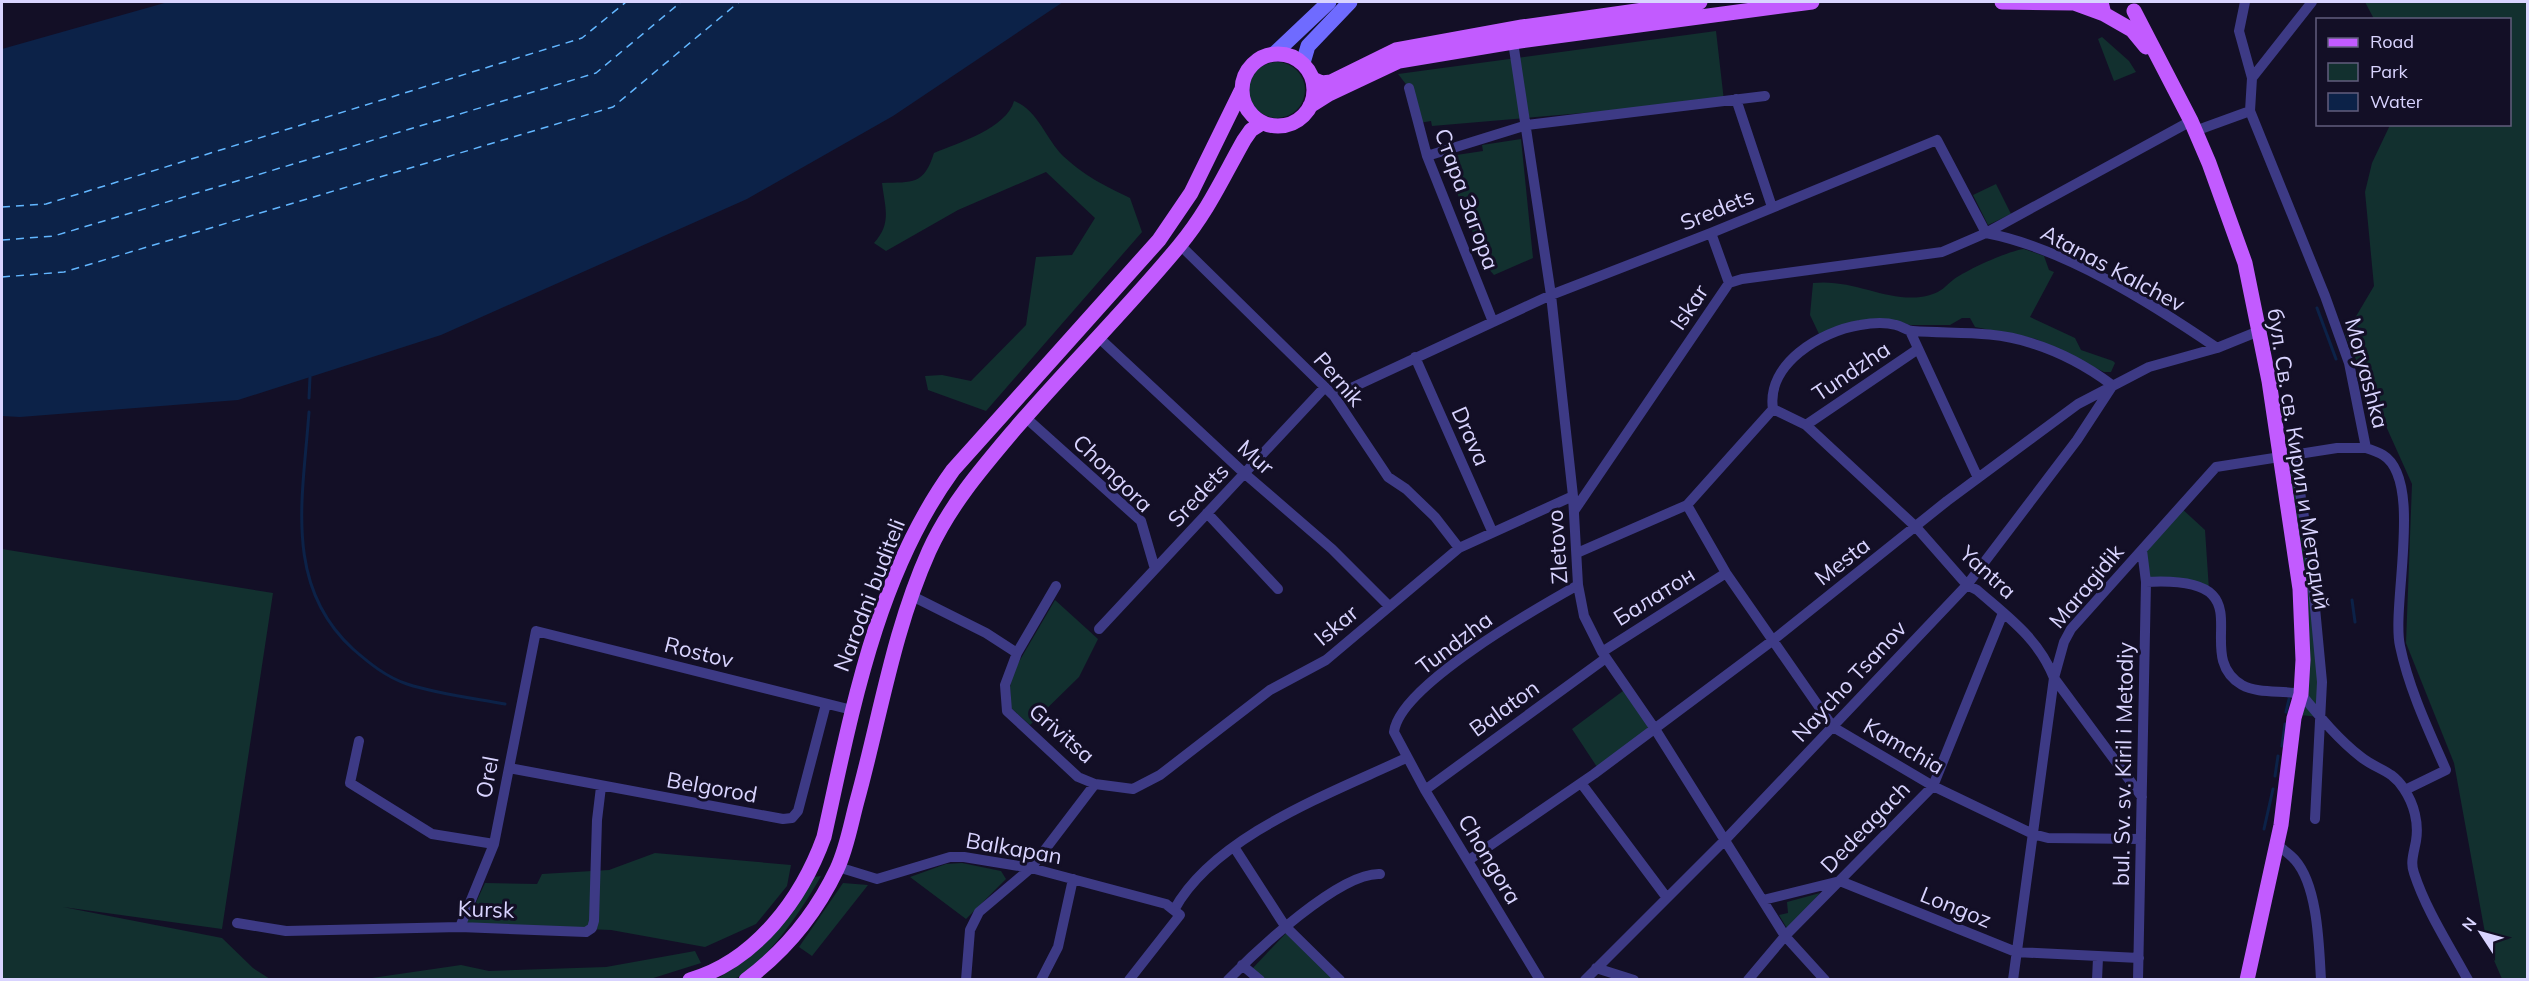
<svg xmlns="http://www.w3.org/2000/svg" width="2529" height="981" font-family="Mulish,sans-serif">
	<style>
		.green { fill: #12302f }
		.water { fill: #0c2248 }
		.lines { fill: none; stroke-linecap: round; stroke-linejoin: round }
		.stream { stroke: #0c2248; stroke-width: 3 }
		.ferry { stroke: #62b6ff; stroke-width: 1.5; stroke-dasharray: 8 6; stroke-linecap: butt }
		.street { stroke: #3d3a85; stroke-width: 10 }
		.secondary { stroke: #6f6bff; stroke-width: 15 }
		.primary { stroke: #c25bff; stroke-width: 15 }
		.labels { text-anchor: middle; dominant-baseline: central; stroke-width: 6; stroke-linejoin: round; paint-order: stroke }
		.street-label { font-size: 22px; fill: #d9d4ff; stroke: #130f26 }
	</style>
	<rect width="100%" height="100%" fill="#130f26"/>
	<path class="green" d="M2365 2H2527V979H2502L2487 944 2454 763 2406 643 2412 484 2345 335 2374 286 2365 192 2372 163 2390 125 2510 124V20L2374 19Z
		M1716 31 1724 101 1432 126 1431 121 1419 123 1409 88 1398 74Z
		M2102 37 2129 61 2136 72 2114 81 2098 39Z
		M1249 90a28 28 0 1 1 56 0a28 28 0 1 1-56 0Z
		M1014 101C1037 109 1046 139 1063 156 1085 176 1103 185 1130 198L1142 232 986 411 928 390 925 376 942 375 971 381 1026 325 1036 257 1072 255 1095 218 1046 172 958 210 886 251 874 243C892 223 885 208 882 183 913 182 924 185 934 153 958 143 1007 128 1014 101Z
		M1521 139 1533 258 1494 275 1486 266 1443 157 1483 151 1482 145Z
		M1996 184 2011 214 1988 225 1973 195Z
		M2024 249 2044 256 2049 270 2054 272 2030 317 2075 338 2081 350 2113 361 2115 363 2111 372H2104L2036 339 1975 327 1970 318H1962L1950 325H1910L1897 321 1820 336 1810 315 1813 283C1855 278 1893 306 1930 295 1943 291 1944 287 1953 280 1966 270 2008 251 2024 249Z
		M2294 454 2310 555 2320 717 2300 715 2303 660 2280 457Z
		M2180 507 2205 530 2209 590 2146 582 2142 550Z
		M2 549 273 593 222 929 63 907 222 938 253 968 270 979H2Z
		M1055 600 1098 639 1079 677 1030 725 1011 708 1010 687 1013 672Z
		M1627 688 1655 729 1599 770 1572 729Z
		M655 853 791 865 787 886 756 924 705 947 611 930 466 924 485 883 537 884 542 874 609 870Z
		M962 863 1001 871 1006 879 966 919 910 877 946 864Z
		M821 876C806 904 764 967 734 979 730 981 721 979 716 980L736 966 814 877Z
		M843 883 868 885 812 956 799 947Z
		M1820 893 1788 930 1779 915 1788 913 1787 902Z
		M1287 932 1334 979H1265L1252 969Z
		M695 951 701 963 647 980 365 979 461 965 489 971 606 967Z"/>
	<path class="water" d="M168 2H1063L893 116 747 199 441 335 238 400 20 417 2 416V49Z"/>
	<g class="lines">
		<path class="stream" d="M2317 308 2336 359
			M309 398 310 377
			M309 412C303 497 283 585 353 649 369 663 386 677 407 684 438 694 472 698 505 704
			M2352 600 2355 622
			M2286 712 2289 699
			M2282 746 2285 724
			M2275 776 2278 756
			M2264 829 2273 789"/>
		<path class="ferry" d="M2 207 46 204 582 38 626 2
			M2 240 54 236 596 73 681 2
			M2 277 64 272 613 107 739 2"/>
		<path class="street" d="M2245 2 2239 31 2252 78
			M2312 2 2252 78 2250 111 2325 296 2349 363 2366 448C2372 450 2378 452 2383 455 2424 480 2391 605 2400 646 2409 689 2428 729 2446 770L2405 790
			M1513 42 1551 295 1573 496 1578 585 1584 616 1602 652 1655 729 1785 936 1825 980
			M1409 88 1427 156 1493 322
			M1736 99 1772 207
			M2195 131 2250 111
			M1427 156 1527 125 1765 96
			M1711 233 1729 283
			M1986 233C2064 248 2151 303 2217 348
			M1180 245 1334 396 1388 477 1406 489 1435 517 1459 548
			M1910 331 1978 478
			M1097 336 1244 473 1332 549 1389 606
			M1415 357 1492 531
			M1334 396 1551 295 1711 233 1937 140 1986 233
			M1773 409 1806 425 1916 527 1967 585 1977 590C2008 617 2039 639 2054 678L2142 797
			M1773 409C1766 364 1821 331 1860 325 1871 323 1885 322 1896 325 1902 326 1907 331 1913 331 1953 334 1992 330 2031 343 2060 352 2088 367 2112 385
			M1025 417 1141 521 1155 569
			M1806 425 1918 349
			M2294 454 2310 555 2322 682 2315 819
			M1687 505 1726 573 1833 727 1933 786 2033 834 2048 838 2141 839
			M1574 511 1729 283 1742 279 1942 252 1986 233 2191 121
			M1207 513 1278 589
			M1577 553 1687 505 1773 409
			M2146 582C2273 575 2187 652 2242 685 2258 694 2283 690 2301 694 2320 717 2338 739 2361 757 2377 770 2391 769 2404 789 2414 804 2419 823 2416 841 2414 852 2410 863 2414 873 2426 910 2449 945 2468 980
			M912 596 986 633 1017 653
			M1099 629 1325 387
			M1602 652 1726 573
			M359 741 350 783 432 834 494 844
			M509 768 783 819 792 818 798 811 826 704
			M1581 783 1667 898
			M1095 784 1133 789 1160 775 1270 690 1326 660 1459 548 1573 496
			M1425 790 1606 658
			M2276 844C2282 849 2290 854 2295 860 2318 886 2319 946 2321 980
			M1234 847 1285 926 1340 980
			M1469 860 1594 774 1772 641 1947 501 2078 404 2149 367 2217 348 2259 331
			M838 867 877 879 950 857H964L1031 868 1166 904 1180 915 1129 980
			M1763 900 1840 881 2016 952 2139 958
			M1174 910C1215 835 1332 793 1406 758
			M237 923 286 931 460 927 586 932 592 928 594 921 597 820 601 787
			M460 927 494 844 536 631 852 710
			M1242 965 1260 980
			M1596 968 1634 980
			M966 980 970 930 979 912 1031 868 1095 784 1078 777 1007 711 1005 685 1017 653 1056 586
			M1041 980 1058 947 1073 879
			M1228 980C1256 951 1340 872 1380 874
			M1540 980 1425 790 1394 732C1399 686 1537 608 1578 585
			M1585 980 1725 840 1967 585 2077 440 2111 388
			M1748 980 1785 936 1933 786 2003 613
			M2013 980 2054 678 2064 642 2071 629 2216 467 2337 448H2366
			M2097 980 2098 958
			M2138 980 2146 582 2142 550"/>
		<path class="secondary" d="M1275 53 1329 2
			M1303 63 1308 46 1350 2"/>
		<path class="primary" d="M2002 2 2074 3 2104 14
			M2101 2 2104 14 2132 30 2146 47
			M2134 11 2191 121 2209 163 2245 263 2269 381 2300 589 2303 660 2301 694 2294 718 2281 825 2247 980
			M1242 90a36 36 0 1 1 72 0a36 36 0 1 1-72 0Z
			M1313 79 1322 83 1331 82 1396 50 1522 27 1700 2
			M1310 106 1329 94 1399 61 1513 42 1812 2
			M690 980C756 961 802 898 824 837 852 711 876 576 953 470L1159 240 1191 193 1241 91
			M746 980C785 951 816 913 837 869 847 848 851 823 857 801 880 718 893 631 929 551 950 505 982 468 1015 429 1068 367 1127 309 1179 246 1208 211 1222 179 1244 140L1251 130 1262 123"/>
	</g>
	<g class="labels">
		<g class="street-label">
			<text transform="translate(1467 199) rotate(70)">Стара Загора</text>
			<text transform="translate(1717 209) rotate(-22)">Sredets</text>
			<text transform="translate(2113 268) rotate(28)">Atanas Kalchev</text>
			<text transform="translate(1689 307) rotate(-56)">Iskar</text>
			<text transform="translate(1851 371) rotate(-34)">Tundzha</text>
			<text transform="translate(2367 373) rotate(75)">Moryashka</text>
			<text transform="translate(1339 379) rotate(49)">Pernik</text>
			<text transform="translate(1471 436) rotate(66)">Drava</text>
			<text transform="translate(1256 457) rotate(42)">Mur</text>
			<text transform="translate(2299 459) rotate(81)">бул. Св. св. Кирил и Методий</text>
			<text transform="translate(1113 473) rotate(44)">Chongora</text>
			<text transform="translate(1198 495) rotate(-47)">Sredets</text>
			<text transform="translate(1557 547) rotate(-94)">Zletovo</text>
			<text transform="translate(1842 561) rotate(-38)">Mesta</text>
			<text transform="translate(1988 572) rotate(42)">Yantra</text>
			<text transform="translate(2086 586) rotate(-50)">Maragidik</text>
			<text transform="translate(869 595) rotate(-69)">Narodni buditeli</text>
			<text transform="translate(1654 596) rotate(-32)">Балатон</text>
			<text transform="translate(1336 625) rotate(-40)">Iskar</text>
			<text transform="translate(1454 643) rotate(-37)">Tundzha</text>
			<text transform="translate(699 652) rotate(14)">Rostov</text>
			<text transform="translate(1849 681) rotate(-47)">Naycho Tsanov</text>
			<text transform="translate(1504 708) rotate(-36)">Balaton</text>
			<text transform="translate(1062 733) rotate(41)">Grivitsa</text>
			<text transform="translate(1904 746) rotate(30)">Kamchia</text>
			<text transform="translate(2123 764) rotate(-89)">bul. Sv. sv. Kiril i Metodiy</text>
			<text transform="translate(487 777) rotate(-79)">Orel</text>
			<text transform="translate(712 787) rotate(10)">Belgorod</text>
			<text transform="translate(1865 827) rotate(-46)">Dedeagach</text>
			<text transform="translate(1014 848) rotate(10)">Balkapan</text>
			<text transform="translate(1490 859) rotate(59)">Chongora</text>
			<text transform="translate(1956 907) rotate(22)">Longoz</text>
			<text transform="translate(486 909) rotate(2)">Kursk</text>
		</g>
	</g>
	<rect width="2529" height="981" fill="none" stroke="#d9d4ff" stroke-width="6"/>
	<rect x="2316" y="18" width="195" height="108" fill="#130f26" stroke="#625e7d" stroke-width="1.5"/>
	<rect x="2328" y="38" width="30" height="9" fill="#c25bff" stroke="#625e7d" stroke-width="1.5"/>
	<text x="2370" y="48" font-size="18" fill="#d9d4ff">Road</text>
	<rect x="2328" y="63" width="30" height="18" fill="#12302f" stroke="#625e7d" stroke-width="1.5"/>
	<text x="2370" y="78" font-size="18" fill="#d9d4ff">Park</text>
	<rect x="2328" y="93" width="30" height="18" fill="#0c2248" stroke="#625e7d" stroke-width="1.5"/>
	<text x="2370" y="108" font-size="18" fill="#d9d4ff">Water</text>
	<g transform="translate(2481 933) rotate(306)" stroke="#130f26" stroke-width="4.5" paint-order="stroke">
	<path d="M0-4.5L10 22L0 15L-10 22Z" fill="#d9d4ff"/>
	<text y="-9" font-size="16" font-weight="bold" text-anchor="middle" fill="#d9d4ff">N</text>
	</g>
</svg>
